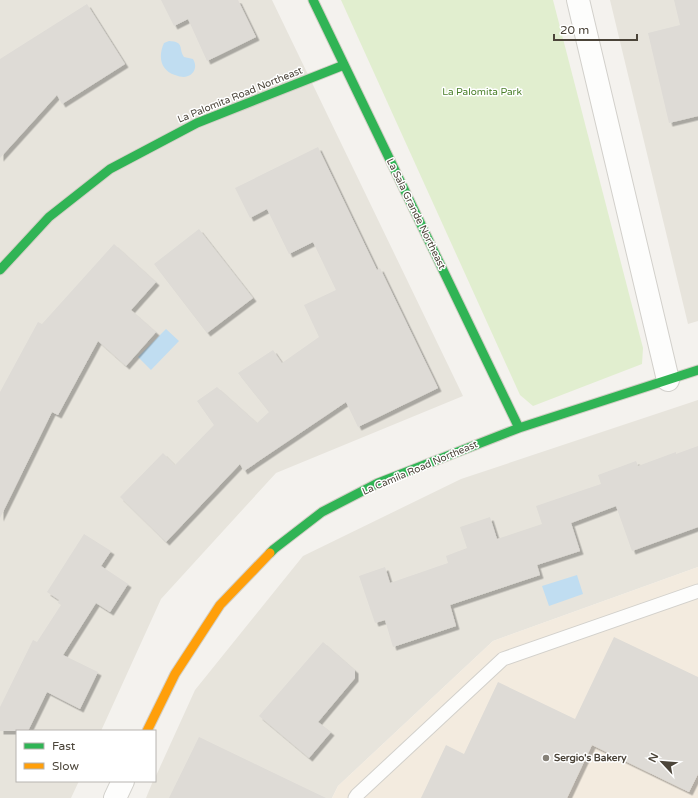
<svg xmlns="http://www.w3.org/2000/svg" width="698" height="798" font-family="'Varela Round',sans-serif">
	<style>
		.residential { fill: #e7e4dc }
		.commercial { fill: #f3ebdf }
		.green { fill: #e1eecf }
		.water { fill: #c0ddf1 }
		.building { fill: #dedbd6; filter: url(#shadow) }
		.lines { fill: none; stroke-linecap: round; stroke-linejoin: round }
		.lane-casing { stroke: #d2d0cb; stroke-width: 15 }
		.street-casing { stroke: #d2d0cb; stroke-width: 24 }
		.fast-casing { stroke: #d3cfc5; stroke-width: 11 }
		.slow-casing { stroke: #d3cfc5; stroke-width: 11 }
		.lane { stroke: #fdfdfc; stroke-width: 13 }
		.street { stroke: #fdfdfc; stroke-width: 22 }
		.fast { stroke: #30b455; stroke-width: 9 }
		.slow { stroke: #ff9f0a; stroke-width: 9 }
		.poi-dot { fill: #868178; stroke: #fff; stroke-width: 1.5 }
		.labels { text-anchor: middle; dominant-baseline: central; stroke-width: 3; stroke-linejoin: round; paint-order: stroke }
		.park-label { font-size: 10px; fill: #4a7f2a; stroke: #fff }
		.street-label { font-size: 10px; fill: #4b4439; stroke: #fff }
		.poi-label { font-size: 10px; font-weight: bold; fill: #4b4439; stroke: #fff; text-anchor: start }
	</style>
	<defs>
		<filter id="shadow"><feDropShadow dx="3.5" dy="3.5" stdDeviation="0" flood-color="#0004"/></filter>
	</defs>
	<rect width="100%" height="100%" fill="#f4f2ee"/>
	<path class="residential" d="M0 0H272L463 396 276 473 161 599 101 731H17V781H79L71 798H0Z
		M610 0H698V321L688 324Z
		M698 400V567L493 641 338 786 332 798H146L153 781H155V778L195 690 303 556 461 479Z"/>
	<path class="commercial" d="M698 567V798H332L338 786 493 641Z"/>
	<path class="green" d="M341 0H553L643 348 642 364 533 406 520 395Z"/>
	<path class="water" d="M169 41C185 42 178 48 184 57L193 59C198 67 194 76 184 77 181 77 178 76 175 75 160 70 158 56 164 43Z
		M166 329 179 341 151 370 138 357Z
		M577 575 583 594 549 606 542 586Z"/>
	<path class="building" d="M161 0H238L256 37 207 61 188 19 174 26Z
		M674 0H698V116L669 123 648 33 680 25Z
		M87 4 125 64 62 104 57 95 0 158V59Z
		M318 147 377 270 380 268 438 388 358 427 346 402 244 471 240 464 166 542 120 497 163 453 175 465 214 425 197 401 217 387 257 423 269 412 238 373 273 350 282 363 319 337 304 305 336 290 313 242 289 254 267 209 250 218 235 188Z
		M199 229 253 298 207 333 154 264Z
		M114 244 156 282 131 310 156 332 126 366 98 341 58 415 52 412 0 518V392L38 322 42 324Z
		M698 446V527L632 551 616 506 571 523 580 551 537 565 540 575 450 605 456 626 393 647 385 620 375 623 359 576 385 567 390 583 448 563 446 556 467 548 460 527 490 517 497 539 542 524 536 506 601 484 598 475 636 461 638 466 676 452V454Z
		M84 534 111 551 101 566 128 584 110 612 96 603 63 655 98 672 80 709 47 692 28 731H0V707L33 640 37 642 61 605 58 603 59 600 47 592Z
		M614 637 698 677V774L689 792 592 745 567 798H421L446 745 464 754 498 682 575 719Z
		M323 642 355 670V678L318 722 331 732 309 758 259 716Z
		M199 737 278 775 326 798H169Z"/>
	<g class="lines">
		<g class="lane-casing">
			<path id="lane" d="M355 798 357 795 503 659 698 591"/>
		</g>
		<g class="street-casing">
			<path id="street" d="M578 0 668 380
				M115 798 123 781"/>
		</g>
		<g class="fast-casing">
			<path id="fast" d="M313 0 519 428
				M0 270 49 217 110 169 197 123 344 65
				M270 553 274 549 322 512 378 483 519 428 698 370"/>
		</g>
		<g class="slow-casing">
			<path id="slow" d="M147 731 175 674 220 605 270 553"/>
		</g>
		<use href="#lane" class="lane"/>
		<use href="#street" class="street"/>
		<use href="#fast" class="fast"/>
		<use href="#slow" class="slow"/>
	</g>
	<circle class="poi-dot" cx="546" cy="758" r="4"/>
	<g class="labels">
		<g class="park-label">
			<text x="482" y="92">La Palomita Park</text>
		</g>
		<g class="street-label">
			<text transform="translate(240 95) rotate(-22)">La Palomita Road Northeast</text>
			<text transform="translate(416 214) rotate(64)">La Sala Grande Northeast</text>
			<text transform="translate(420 468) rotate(-23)">La Camila Road Northeast</text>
		</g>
		<g class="poi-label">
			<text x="554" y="758">Sergio's Bakery</text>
		</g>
	</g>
	<rect x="16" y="730" width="140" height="52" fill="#ffffff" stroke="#b7b4b0"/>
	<rect x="24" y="743" width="20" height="6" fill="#30b455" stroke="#b7b4b0"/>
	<text x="52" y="750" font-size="12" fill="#4b4439">Fast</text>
	<rect x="24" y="763" width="20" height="6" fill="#ff9f0a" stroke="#b7b4b0"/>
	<text x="52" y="770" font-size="12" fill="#4b4439">Slow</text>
	<g transform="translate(662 762) rotate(296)" stroke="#ffffff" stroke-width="3" paint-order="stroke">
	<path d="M0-3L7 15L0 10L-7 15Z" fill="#4b4439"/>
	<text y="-6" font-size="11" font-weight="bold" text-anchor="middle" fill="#4b4439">N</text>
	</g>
	<path d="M554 34v6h83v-6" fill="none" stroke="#4b4439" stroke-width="2"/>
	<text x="560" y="34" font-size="12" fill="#4b4439" stroke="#ffffff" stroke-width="3" paint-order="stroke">20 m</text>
</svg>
